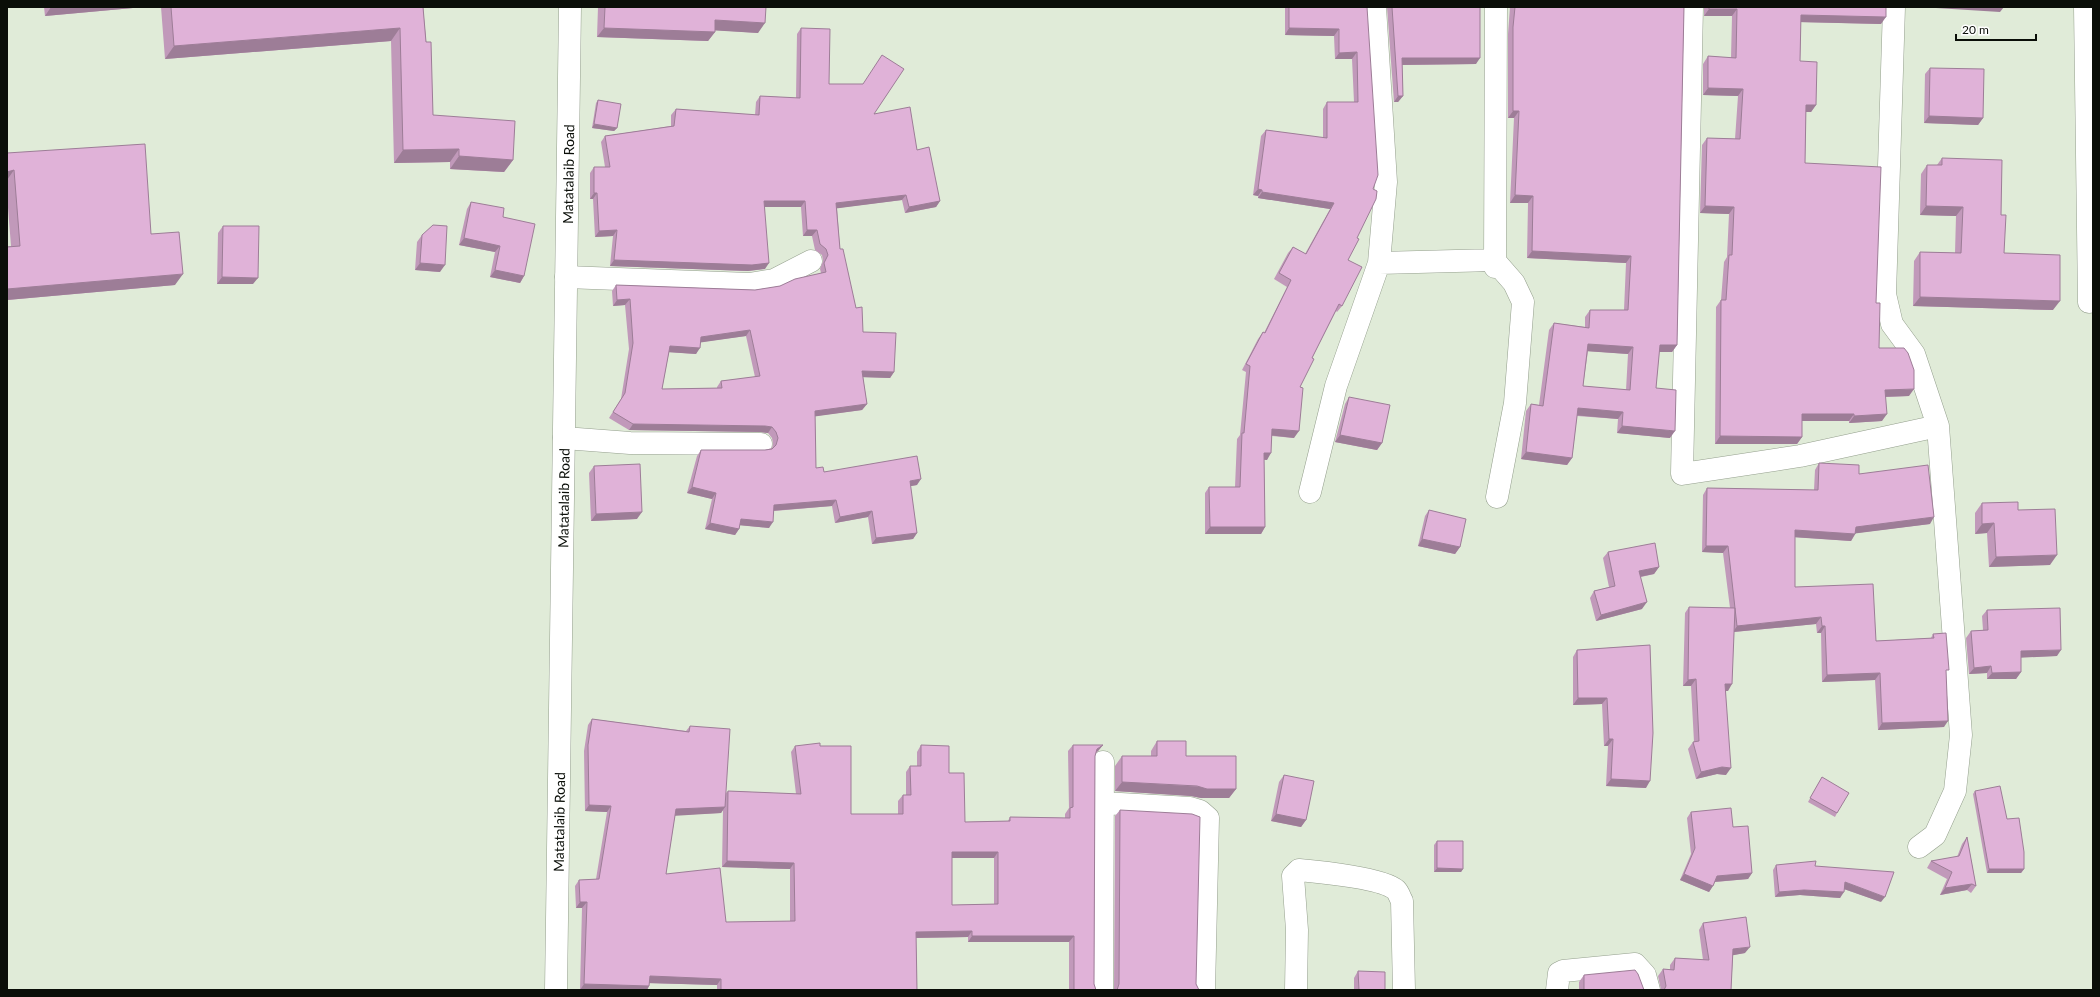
<svg xmlns="http://www.w3.org/2000/svg" width="2100" height="997" font-family="Lato,sans-serif">
	<style>
		.lines { fill: none; stroke-linecap: round; stroke-linejoin: round }
		.minor-casing { stroke: #949f8d; stroke-width: 23 }
		.primary-casing { stroke: #949f8d; stroke-width: 23 }
		.minor { stroke: #fff; stroke-width: 22 }
		.primary { stroke: #fff; stroke-width: 22 }
		.wall { fill: #c199ba; fill-rule: evenodd }
		.shaded-wall { fill: #9d7d97 }
		.building { fill: #e0b2d8; stroke: #9d7d97; fill-rule: evenodd }
		.labels { text-anchor: middle; dominant-baseline: central; stroke-width: 3; stroke-linejoin: round; paint-order: stroke }
		.street-label { font-size: 14px; fill: #0a0e08; stroke: #fff }
	</style>
	<rect width="100%" height="100%" fill="#e0ebd8"/>
	<g class="lines">
		<g class="minor-casing">
			<path id="minor" d="M1375 7 1386 182 1379 263 1494 260 1514 283 1523 302 1515 403 1497 497
				M1692 7 1682 474 1800 456 1938 426
				M1894 7 1885 294 1892 324 1914 354 1938 426 1961 735 1955 791 1935 835 1919 847
				M2085 7 2089 302
				M1495 267 1496 7
				M566 277 749 284 774 280 811 261
				M564 438 630 443 761 444
				M1310 492 1336 386 1379 263
				M1103 803 1190 808 1200 811 1208 818 1204 990
				M1102 990 1103 762
				M1296 990 1297 930 1293 876 1299 870C1320 872 1383 878 1396 890 1399 893 1400 898 1402 901L1404 990
				M1557 990 1559 973 1563 971 1635 964 1645 975 1649 990"/>
		</g>
		<g class="primary-casing">
			<g id="primary">
				<path id="s1" d="M556 990 570 7"/>
			</g>
		</g>
		<use href="#minor" class="minor"/>
		<use href="#primary" class="primary"/>
	</g>
	<path class="wall" d="M44 7H144L45 16Z
		M161 7H423L433 115 513 160 504 172 450 169V162L394 163 391 41 165 59Z
		M598 7H766L758 33 715 30V32L708 41 597 37Z
		M1285 7H1367L1357 238 1348 260 1342 306 1337 312 1336 311 1312 358 1300 387 1294 438 1272 436 1267 460H1264L1265 527 1261 534H1205V493L1209 487H1235L1237 439 1240 435 1246 372 1242 370 1258 339 1263 332 1264 333 1287 287 1274 279 1288 253 1293 247 1305 254 1330 209 1258 198V196L1253 195 1261 136 1266 130 1323 138V109L1327 102H1354L1352 59H1335L1334 36 1285 35Z
		M1387 7H1480L1476 64 1402 65 1403 96 1398 102H1394Z
		M1510 7H1684L1677 345 1672 352H1659L1656 388 1670 438 1617 433 1618 419 1577 416 1572 458 1567 465 1521 459 1526 411 1531 404 1539 405 1549 330 1554 323 1585 327V317L1590 310H1624L1626 263 1527 258 1528 203H1510L1514 118H1508V34ZM1588 351 1628 354 1626 390 1583 386Z
		M1704 7H1886L1881 24 1801 22 1800 61 1816 105 1811 112H1806L1805 163 1876 303 1879 348 1909 396 1885 397 1882 421 1849 423V421H1802V437L1797 444H1715L1716 307 1721 300 1724 262 1727 257 1729 214 1700 213 1702 145 1707 138 1735 139 1738 96 1703 95V64L1708 56 1731 58 1732 16H1704Z
		M801 28 829 84 874 114 917 150 940 201 936 207 905 213 902 200 837 208 840 249 856 308 863 332 894 372 890 378 863 377 867 404 862 410 815 416 816 468 824 472 917 485 910 486 917 533 913 539 872 544 868 517 835 523 832 506 774 511 769 528 740 525 739 529 735 535 705 529 712 499 687 493 697 456 701 450H765L772 448 773 444 772 438 768 433 761 432 629 430 609 418 621 399 629 349 625 305 613 306 612 291 616 285 755 290 780 286 821 273 820 269 823 261 822 255 815 250 812 236H803L801 207H765V269L748 271 610 266 613 236 595 237 593 199H590V173L594 167H605L601 142 605 136 671 126V115L676 109 755 115 756 102 760 96 796 98 797 34ZM746 336 755 377 721 381 717 387V388L662 389 669 352 696 354 701 342Z
		M1930 68 1983 118 1978 125 1924 123 1925 74Z
		M598 100 617 128 614 131 592 128 596 103Z
		M7 153 151 234 175 285 7 300V247L11 246 7 195Z
		M1942 158 2001 215 2004 253 2053 310 1913 306 1914 261 1920 252 1955 253 1956 216 1920 215 1921 174 1927 165H1937Z
		M471 202 503 217 524 276 520 283 490 277 495 252 459 245 467 209Z
		M223 226 253 284H217L218 233Z
		M422 235 440 272 415 270 417 242Z
		M1349 397 1382 443 1377 450 1335 442 1345 404Z
		M1819 463 1859 474 1930 524 1856 533 1851 541 1795 537V587L1876 641 1931 638 1933 634 1946 673 1944 727 1878 730 1875 680 1822 682 1821 633H1817L1816 624 1734 632 1728 691H1726V775L1717 774 1696 779 1688 749 1693 742H1694L1691 686H1683L1685 613 1689 607 1730 608 1723 553 1702 552 1703 495 1707 488 1814 490 1815 470Z
		M594 466 637 519 591 521 589 473Z
		M1982 503 2018 510 2050 565 1989 567 1987 533 1975 534V513Z
		M1429 510 1460 547 1455 554 1418 546 1425 516Z
		M1608 552 1659 567 1654 574 1641 577 1642 609 1596 621 1590 598 1594 591 1609 587 1603 558Z
		M1987 610 2057 656 2021 657V672L2016 679H1987V673L1969 674 1966 638 1971 631 1983 630 1982 616Z
		M1650 645 1646 788 1606 786 1608 746H1604L1602 704 1573 705V657L1577 650Z
		M592 719 686 731 690 726 726 793 728 791 796 794 791 752 795 746H820L851 814H898V801L903 795H906V772L910 766H917V752L921 745 949 773 965 822 1008 821 1010 817 1065 818V814L1069 808 1068 751 1073 745H1103L1098 751 1096 753 1095 756 1094 984 1096 990H1069V942H968V937L916 938 917 990H717V985L649 983V986L647 990H580L582 908H576L575 886 579 880 596 879 607 812 585 811 584 751 588 725ZM723 810 722 867 790 869V921L726 922 666 874 675 815 721 813ZM952 858H994V904L952 905Z
		M1157 741 1186 756 1236 789 1229 798H1201L1191 796 1115 791V766L1122 756H1151V751Z
		M1284 775 1306 820 1301 827 1271 821 1279 782Z
		M1822 777 1837 813 1835 817 1808 802Z
		M1975 791 2007 819 2024 869 2021 873H1987L1973 794Z
		M1120 810 1196 984 1199 990H1114L1115 816Z
		M1691 812 1733 827 1752 873 1748 879 1715 882 1709 892 1680 880 1691 854 1687 818Z
		M1967 837 1976 886 1971 893 1967 890 1940 895 1947 879 1927 868 1931 861 1957 857 1962 844Z
		M1437 841 1463 869 1461 872H1434V845Z
		M1776 865 1815 866 1881 902 1844 889 1840 898 1800 895 1775 897 1773 870Z
		M1703 923 1745 953 1733 955 1731 990H1661L1658 976 1663 969H1670V965L1675 958 1703 960 1699 930Z
		M1358 971 1385 990H1354V978Z
		M1584 975 1644 990H1579V982Z"/>
	<path class="shaded-wall" d="M51 7H144L45 16Z
		M1920 7H2004L2000 12Z
		M1709 9H1737L1732 16H1704Z
		M1801 15 1886 17 1881 24 1796 22Z
		M715 20 765 23 758 33 708 30Z
		M400 28 391 41 165 59 174 46Z
		M604 28 715 32 708 41 597 37Z
		M1289 28 1339 29 1334 36 1285 35Z
		M1357 52 1352 59H1335L1339 53Z
		M1402 58H1480L1476 64 1398 65Z
		M1708 88 1743 89 1738 96 1703 95Z
		M1398 96H1403L1398 102H1394Z
		M1806 105H1816L1811 112H1802Z
		M1513 111H1519L1514 118H1508Z
		M1929 116 1983 118 1978 125 1924 123Z
		M594 124 617 128 614 131 592 128Z
		M459 149 450 162 394 163 403 150Z
		M459 156 513 160 504 172 450 169Z
		M14 170 7 180V172Z
		M1258 189 1262 190 1258 196 1253 195Z
		M1262 192 1334 203 1330 209 1258 198Z
		M594 193H597L593 199H590Z
		M906 195 902 200 832 209 836 203Z
		M1515 195 1533 196 1528 203H1510Z
		M764 201H805L801 207H760Z
		M940 201 936 207 905 213 909 207Z
		M1705 206 1734 207 1729 214 1700 213Z
		M1926 206 1963 207 1956 216 1920 215Z
		M617 230 613 236 595 237 599 231Z
		M807 230H817L812 236H803Z
		M464 238 500 246 495 252 459 245Z
		M1532 251 1631 256 1626 263 1527 258Z
		M614 260 769 263 765 269 748 271 610 266Z
		M420 263 445 265 440 272 415 270Z
		M495 270 524 276 520 283 490 277Z
		M183 274 175 285 7 300V289Z
		M222 277 258 278 253 284H217Z
		M1920 297 2060 301 2053 310 1913 306Z
		M630 299 625 305 613 306 617 300Z
		M750 330 746 336 697 343 701 337Z
		M1588 344 1633 347 1628 354 1584 351Z
		M1660 345H1677L1672 352H1655Z
		M670 346 700 348 696 354 666 352Z
		M862 371 894 372 890 378 858 377Z
		M1914 389 1909 396 1880 397 1885 390Z
		M867 404 862 410 811 417 815 411Z
		M1578 408 1623 412 1618 419 1573 415Z
		M1802 414H1854L1849 421H1797Z
		M1887 414 1882 421 1849 423 1854 416Z
		M633 424 765 426 772 427 768 433 761 432 629 430Z
		M1622 426 1675 431 1670 438 1617 433Z
		M1272 429 1299 431 1294 438 1267 435Z
		M1340 435 1382 443 1377 450 1335 442Z
		M1720 436 1802 437 1797 444H1715Z
		M1526 452 1572 458 1567 465 1521 459Z
		M1264 453H1271L1267 460 1260 459Z
		M921 479 917 485 906 487 910 481Z
		M692 487 716 493 712 499 687 493Z
		M836 500 832 506 770 511 774 505Z
		M872 511 868 517 835 523 840 517Z
		M642 512 637 519 591 521 596 514Z
		M1934 517 1930 524 1851 534 1856 527Z
		M741 519 773 522 769 528 737 525Z
		M710 523 739 529 735 535 705 529Z
		M1994 523 1987 533 1975 534 1982 524Z
		M1210 527H1265L1261 534H1205Z
		M1795 530 1855 534 1851 541 1791 537Z
		M917 533 913 539 872 544 876 538Z
		M1422 539 1460 547 1455 554 1418 546Z
		M1706 546H1728L1723 553 1702 552Z
		M2057 555 2050 565 1989 567 1996 557Z
		M1659 567 1654 574 1634 578 1639 571Z
		M1647 602 1642 609 1596 621 1601 615Z
		M1821 617 1816 624 1733 632 1737 626Z
		M1822 626H1825L1821 633H1817Z
		M2061 650 2057 656 2016 658 2021 651Z
		M1991 666 1987 673 1969 674 1974 668Z
		M2021 672 2016 679H1987L1992 673Z
		M1880 673 1875 680 1822 682 1827 675Z
		M1696 679 1691 686H1683L1688 680Z
		M1725 684H1732L1728 691H1720Z
		M1578 698H1607L1602 704 1573 705Z
		M1948 721 1944 727 1878 730 1882 723Z
		M1609 739H1613L1608 746H1604Z
		M1103 745 1098 751 1092 755 1097 749Z
		M1722 767 1731 768 1726 775 1717 774 1696 779 1701 772Z
		M1611 779 1650 781 1646 788 1606 786Z
		M1122 782 1236 789 1229 798H1201L1191 796 1115 791Z
		M589 805 611 806 607 812 585 811Z
		M725 807 721 813 672 816 676 809Z
		M1276 814 1306 820 1301 827 1271 821Z
		M952 852H998L994 858H948Z
		M727 861 794 863 790 869 722 867Z
		M1437 868 1463 869 1461 872H1434Z
		M1989 869H2024L2021 873H1987Z
		M1752 873 1748 879 1713 882 1717 876Z
		M1684 874 1713 886 1709 892 1680 880Z
		M1845 882 1885 897 1881 902 1841 888Z
		M1972 884 1967 890 1940 895 1945 888Z
		M1804 890 1844 892 1840 898 1800 895 1775 897 1779 892Z
		M580 902H587L582 908H576Z
		M972 931 968 937 912 938 916 932Z
		M972 936H1074L1069 942H968Z
		M1750 947 1745 953 1729 956 1733 949Z
		M650 976 721 979 717 985 645 983Z
		M584 984 649 986 647 990H580Z"/>
	<path class="building" d="M171 7H423L426 42H431L433 115 515 121 513 160 459 156V149L403 150 400 28 174 46Z
		M605 7H766L765 23 715 20V32L604 28Z
		M1289 7H1367L1378 175 1373 189 1377 191 1376 199 1357 238 1359 239 1348 260 1362 267 1342 306 1339 304 1312 358 1314 359 1300 387 1303 388 1299 431 1272 429 1271 453H1264L1265 527H1210L1209 487H1240L1242 433H1244L1250 366 1246 364 1263 332 1265 333 1291 280 1279 273 1293 247 1306 254 1334 203 1262 192V190L1258 189 1266 130 1327 138V102H1358L1357 52 1339 53V29L1289 28Z
		M1392 7H1480V58H1402L1403 96H1398Z
		M1515 7H1684L1677 345H1660L1656 388 1676 390 1675 431 1622 426 1623 412 1578 408 1572 458 1526 452 1531 404 1543 406 1554 323 1589 328 1590 310H1628L1631 256 1532 251 1533 196 1515 195 1519 111H1513V27ZM1588 344 1633 347 1630 390 1583 386Z
		M1709 7H1886V17L1801 15 1800 61 1817 62 1816 105H1806L1805 163 1881 167 1876 303H1880L1879 348H1904L1908 353 1914 370V389L1885 390 1887 414 1854 416V414H1802V437L1720 436 1721 300H1726L1729 255H1732L1734 207 1705 206 1707 138 1740 139 1743 89 1708 88V56L1736 58 1737 9H1709Z
		M801 28 830 29 829 84H863L882 55 904 69 874 114 910 107 917 150 929 147 940 201 909 207 906 195 836 203 840 249H843L856 308 862 307 863 332 896 333 894 372 862 371 867 404 815 411 816 468 823 467 824 472 917 456 921 479 910 481 917 533 876 538 872 511 840 517 836 500 774 505 773 522 741 519 739 529 710 523 716 493 692 487 701 450H765L772 449 776 445 778 438 776 432 772 427 765 426 633 424 613 412 625 393 633 343 630 299 617 300 616 285 755 290 780 286 795 279 826 272 824 263 828 255 826 249 820 244 817 230H807L805 201H764L769 263 752 265 614 260 617 230 599 231 597 193H594V167H610L605 136 674 126 676 109 759 115 760 96 800 98ZM750 330 760 376 721 381 722 388 662 389 670 346 700 348 701 337Z
		M1930 68 1984 69 1983 118 1929 116Z
		M598 100 621 104 617 128 594 124Z
		M145 144 151 234 179 232 183 274 7 289V247L20 246 14 170 7 172V153Z
		M1942 158 2002 160 2001 215H2006L2004 253 2060 255V301L1920 297V252L1961 253 1963 207 1926 206 1927 165H1942Z
		M471 202 504 208 503 217 535 224 524 276 495 270 500 246 464 238Z
		M433 225 447 226 445 265 420 263 422 235Z
		M223 226H259L258 278 222 277Z
		M1349 397 1390 405 1382 443 1340 435Z
		M1819 463 1859 465V474L1928 465 1934 517 1856 527 1855 534 1795 530V587L1873 584 1876 641 1934 638 1933 634 1946 633 1949 670H1946L1948 721 1882 723 1880 673 1827 675 1825 626H1822L1821 617 1737 626 1728 546H1706L1707 488 1818 490Z
		M640 464 642 512 596 514 594 466Z
		M2018 502V510L2055 509 2057 555 1996 557 1994 523 1982 524V503Z
		M1429 510 1466 519 1460 547 1422 539Z
		M1655 543 1659 567 1639 571 1647 602 1601 615 1594 591 1615 586 1608 552Z
		M1689 607 1735 608 1732 684H1725L1731 768 1722 767 1701 772 1693 742 1699 741 1696 679 1688 680Z
		M2060 608 2061 650 2021 651V672L1992 673 1991 666 1974 668 1971 631 1988 630 1987 610Z
		M1650 645 1653 733 1650 781 1611 779 1613 739H1609L1607 698H1578L1577 650Z
		M592 719 689 732 690 726 730 729 725 807 676 809 666 874 720 868 726 922 795 921 794 863 727 861 728 791 801 794 795 746 820 743V746H851V814H903V795H911L910 766H921V745L949 746V773H964L965 822 1010 821V817L1070 818V808L1073 807V745H1103L1097 749 1095 756 1094 984 1096 990H1074V936H972V931L916 932 917 990H721V979L650 976 649 986 584 984 587 902H580L579 880 599 879 611 806 589 805 588 745ZM952 852H998V904L952 905Z
		M1157 741H1186V756H1236V789H1207L1197 786 1122 782V756H1157Z
		M1284 775 1314 781 1306 820 1276 814Z
		M1822 777 1849 793 1837 813 1810 798Z
		M2000 786 2007 819 2019 818 2024 852V869H1989L1975 791Z
		M1731 808 1733 827 1748 826 1752 873 1717 876 1713 886 1684 874 1695 848 1691 812Z
		M1120 810 1192 814 1200 817 1196 984 1199 990H1117L1119 984Z
		M1967 837 1976 886 1972 884 1945 888 1952 872 1931 861 1959 856Z
		M1437 841H1463V869L1437 868Z
		M1816 861 1815 866 1894 872 1885 897 1845 882 1844 892 1804 890 1779 892 1776 865Z
		M1746 917 1750 947 1733 949 1731 990H1664L1666 986 1663 969 1674 970 1675 958 1709 960 1703 923Z
		M1635 970 1638 974 1644 990H1584V975Z
		M1358 971 1385 972V990H1359Z"/>
	<g class="labels">
		<g class="street-label">
			<text stroke="none"><textPath href="#s1" startOffset="816">Matatalaib Road</textPath></text>
			<text stroke="none"><textPath href="#s1" startOffset="492">Matatalaib Road</textPath></text>
			<text stroke="none"><textPath href="#s1" startOffset="168">Matatalaib Road</textPath></text>
		</g>
	</g>
	<rect width="2100" height="997" fill="none" stroke="#0a0e08" stroke-width="16"/>
	<path d="M1956 34v6h80v-6" fill="none" stroke="#0a0e08" stroke-width="2"/>
	<text x="1962" y="34" font-size="12" fill="#0a0e08" stroke="#ffffff" stroke-width="3" paint-order="stroke">20 m</text>
</svg>
